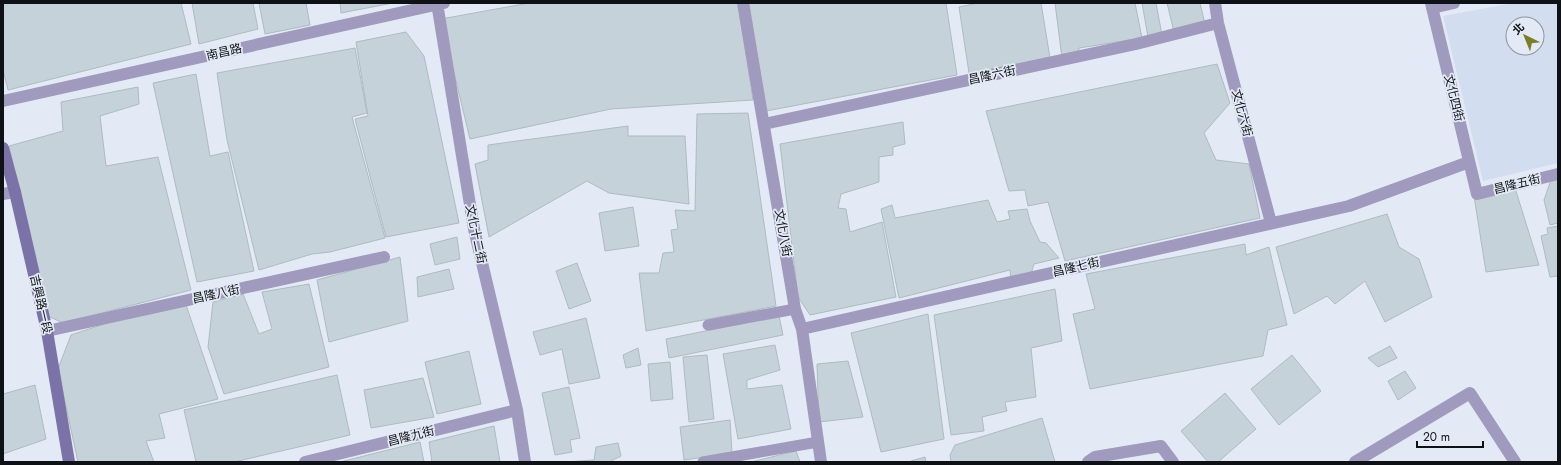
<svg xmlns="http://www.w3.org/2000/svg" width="1561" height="465" font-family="Jost,'Noto Sans TC',sans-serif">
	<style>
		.built { fill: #d2ddef; fill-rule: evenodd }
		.building { fill: #c5d2d9; stroke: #aebbc2 }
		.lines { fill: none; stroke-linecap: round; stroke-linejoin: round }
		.lane { stroke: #9f9abe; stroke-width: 11 }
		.street { stroke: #9f9abe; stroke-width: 12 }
		.secondary { stroke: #7b73a8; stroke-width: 12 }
		.labels { text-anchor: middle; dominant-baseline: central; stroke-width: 3.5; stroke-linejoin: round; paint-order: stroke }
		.street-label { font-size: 12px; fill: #0e1115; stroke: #e3eaf5 }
	</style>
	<rect width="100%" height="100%" fill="#e3eaf5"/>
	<path class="built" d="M1513 3H1558V163L1483 181 1443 16ZM1513 24H1537V48H1513Z"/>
	<path class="building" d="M3 3H181L191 44 8 90 3 70Z
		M192 3H253L258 29 199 44Z
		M259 3H306L310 25 265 34Z
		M340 3H393L341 13Z
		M529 3H738L753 100 611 109 470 139 441 19Z
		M749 3H946L957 75 766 111Z
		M978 3H1041L1050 58 969 73 959 7Z
		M1055 3H1135L1142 38 1079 48 1078 54 1062 58Z
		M1142 3H1156L1162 35 1148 37Z
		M1167 3H1200L1205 24 1174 32Z
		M406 32 424 56 459 223 386 237 355 119 368 116 356 42Z
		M355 48 367 113 352 117 385 238 330 252 312 254 259 270 227 140 217 73Z
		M1217 64 1230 103 1204 133 1216 160 1249 164 1260 218 1065 261 1048 202 1028 206 1025 190 1009 191 986 111Z
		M196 74 210 156 228 152 254 271 197 282 153 83Z
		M138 87 139 104 100 116 106 166 158 157 191 290 63 323 48 316 9 146 63 131 61 102Z
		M748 113 776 306 646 331 639 273H659L663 253 674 252 671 230 678 229 675 210 695 211 697 114Z
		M903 122 905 144 893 147V155L879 157V182L841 194 838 208 846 209 850 232 882 222 896 297 810 315 798 297 780 144Z
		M628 126V136H685L689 204 609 193 587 181 489 237 475 164 488 160V145Z
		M1558 179V223L1550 225 1544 200 1551 180Z
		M1515 188 1539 265 1486 272 1474 196Z
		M988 200 997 222 1010 219 1008 211 1027 209 1030 221 1040 242 1046 243 1059 258 1034 264 1030 277 1011 280 1010 270 899 298 881 209 892 205 895 218Z
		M633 207 639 246 605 251 599 213Z
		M1387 214 1399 247 1419 259 1432 297 1385 322 1365 281 1335 304 1327 296 1294 314 1276 247Z
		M1558 226V280L1557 276 1550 277 1541 236 1548 234 1547 228Z
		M457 237 460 259 435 265 430 244Z
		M1245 244 1246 255 1269 247 1287 325 1268 330 1263 356 1090 389 1073 314 1095 309 1086 274Z
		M400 257 408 321 329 342 317 280Z
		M577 263 591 301 569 309 556 271Z
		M449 269 454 289 418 297 417 277Z
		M309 284 329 367 224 394 208 347 213 302 243 294 259 334 272 329 262 292Z
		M1055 289 1062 341 1031 348 1036 397 1005 402 1007 411 982 417 984 431 951 435 934 315Z
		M185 302 218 399 159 414 165 438 146 441 154 462H78L58 369 71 335 113 321Z
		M928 314 944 439 881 452 851 333Z
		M779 316 783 335 669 358 666 339Z
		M586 318 600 378 569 384 562 349 540 355 533 332Z
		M775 345 780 370 747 380V389L782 385 791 429 738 439 723 354Z
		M1390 346 1397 358 1378 367 1368 358Z
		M638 348 641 365 626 368 623 355Z
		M469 351 481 404 437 414 425 362Z
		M707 355 714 419 689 422 683 357Z
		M1292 355 1321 391 1279 425 1251 389Z
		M848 361 863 417 819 422 817 364Z
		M670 362 673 399 651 401 648 364Z
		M1405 371 1416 388 1398 400 1388 381Z
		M337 375 350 435 234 462H196L184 410Z
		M423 378 434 417 371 428 364 390Z
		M35 385 46 439 3 454V394Z
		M569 387 580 438 570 440 572 452 555 455 542 393Z
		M1225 393 1256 429 1218 462H1208L1181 431Z
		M1042 418 1055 462H951L950 455 955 445Z
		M730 420 732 453 684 460 680 427Z
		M494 426 500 462H432L429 442Z
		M420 442 424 462H340Z
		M618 443 621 456 609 462H566L594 460 596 447Z
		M796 451 800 462H751Z
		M925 457 926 462H911V461Z"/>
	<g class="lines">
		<path class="lane" d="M708 325 795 309
			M703 462 818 442"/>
		<path class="street" d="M437 3 474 229 517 410 525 462
			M743 3 795 309 802 329 821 462
			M1215 3 1218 23 1271 223
			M1431 3 1477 194 1558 174
			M1432 8 1454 3
			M3 101 444 3
			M764 124 1136 44 1218 23
			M3 194 15 192
			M802 329 1349 206 1469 162
			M47 331 384 257
			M305 462 517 410
			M1088 462 1095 457 1161 446 1173 462
			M1355 462 1470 393 1515 462"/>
		<path class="secondary" d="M3 148 15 192 47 331 69 462"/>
	</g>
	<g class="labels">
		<g class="street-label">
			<text transform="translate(224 52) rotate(-13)">南昌路</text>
			<text transform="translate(992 75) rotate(-12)">昌隆六街</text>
			<text transform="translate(1454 98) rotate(76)">文化四街</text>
			<text transform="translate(1242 113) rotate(75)">文化六街</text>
			<text transform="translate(1517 184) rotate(-14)">昌隆五街</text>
			<text transform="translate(783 233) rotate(80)">文化八街</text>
			<text transform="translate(476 234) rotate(78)">文化十二街</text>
			<text transform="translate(1076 267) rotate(-13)">昌隆七街</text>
			<text transform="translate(216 294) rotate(-12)">昌隆八街</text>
			<text transform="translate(41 304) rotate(77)">吉興路一段</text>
			<text transform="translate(411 436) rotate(-14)">昌隆九街</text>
		</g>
	</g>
	<rect width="1561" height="465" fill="none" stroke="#0e1115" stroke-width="8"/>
	<g transform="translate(1525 36) rotate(317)"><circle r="19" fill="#e3eaf5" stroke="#8e939b"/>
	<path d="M0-3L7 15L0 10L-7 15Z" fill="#7b7d27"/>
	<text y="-6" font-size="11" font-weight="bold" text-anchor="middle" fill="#0e1115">北</text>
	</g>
	<path d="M1417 441v6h66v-6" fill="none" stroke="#0e1115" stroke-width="2"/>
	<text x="1423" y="441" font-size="12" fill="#0e1115" stroke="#e3eaf5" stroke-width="3" paint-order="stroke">20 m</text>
</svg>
